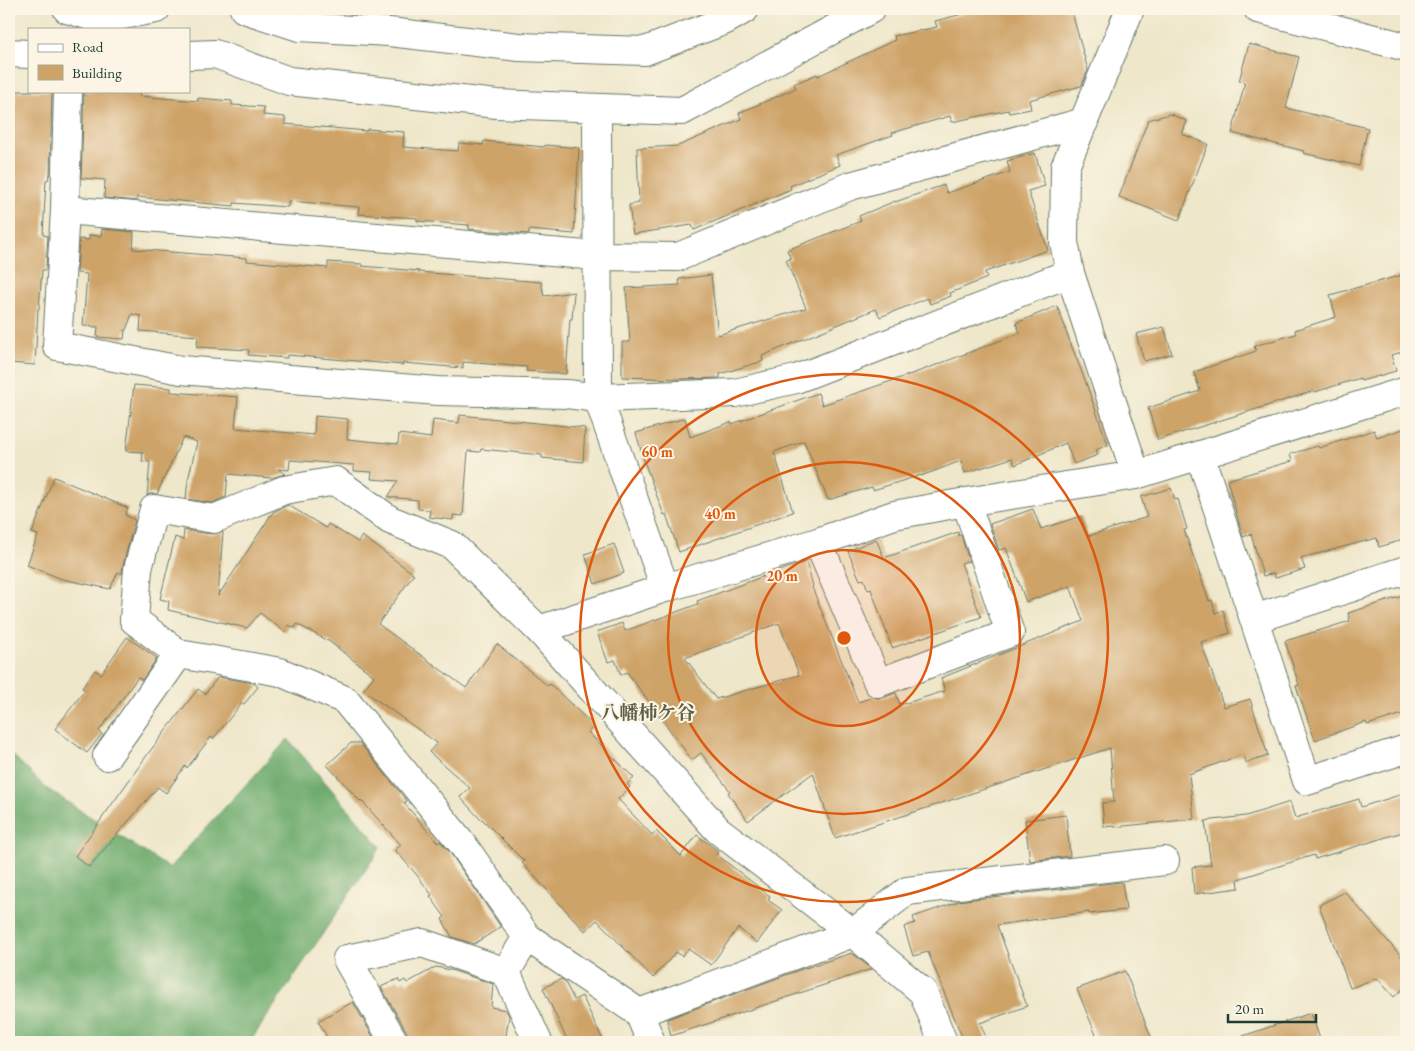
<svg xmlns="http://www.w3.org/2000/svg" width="1415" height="1051" font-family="'EB Garamond','Noto Serif JP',serif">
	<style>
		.forest { fill: #6caa6c; stroke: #467450 }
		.building { fill: #cea367; fill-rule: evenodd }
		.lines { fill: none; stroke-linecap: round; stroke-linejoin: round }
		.street-casing { stroke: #677868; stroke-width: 30 }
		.street { stroke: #fff; stroke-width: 28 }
		.ring { fill: none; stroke: #de580e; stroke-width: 2.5 }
		.labels { text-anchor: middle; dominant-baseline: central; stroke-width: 4; stroke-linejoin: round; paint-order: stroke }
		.neighbourhood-label { font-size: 19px; font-weight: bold; fill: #5c6146; stroke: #fcf5e5 }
		.centre { fill: #de580e; stroke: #fcf5e5; stroke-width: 2.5 }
		.ring-label { font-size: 15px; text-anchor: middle; font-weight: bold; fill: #de580e; stroke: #fcf5e5; stroke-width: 4; stroke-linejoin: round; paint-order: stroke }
	</style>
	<rect width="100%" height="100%" fill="#fcf5e5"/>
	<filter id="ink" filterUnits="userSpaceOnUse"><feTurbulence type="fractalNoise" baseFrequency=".02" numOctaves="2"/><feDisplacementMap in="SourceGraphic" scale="10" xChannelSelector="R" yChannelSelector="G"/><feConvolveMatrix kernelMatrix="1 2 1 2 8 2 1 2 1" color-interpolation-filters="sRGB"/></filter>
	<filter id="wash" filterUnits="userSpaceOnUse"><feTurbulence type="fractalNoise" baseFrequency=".0096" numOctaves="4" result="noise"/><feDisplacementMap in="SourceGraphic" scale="20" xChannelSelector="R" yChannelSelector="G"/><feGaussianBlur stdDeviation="1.12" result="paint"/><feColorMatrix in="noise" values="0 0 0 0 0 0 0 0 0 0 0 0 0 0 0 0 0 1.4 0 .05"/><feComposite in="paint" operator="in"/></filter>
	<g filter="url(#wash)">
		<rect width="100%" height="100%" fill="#eee7ca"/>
		<path class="forest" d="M288 739 381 847 250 1042H9V751L46 788 169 868Z"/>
		<g id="blocks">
			<path class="building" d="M982 9H1071L1088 70 1081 86 1029 100 1031 109 1009 113 1008 110 952 122 950 116 892 133 893 135 836 155 840 165 790 186 791 189 694 230 692 225 633 234 629 205 639 203 637 148 678 146 741 119 739 113 796 88 794 84 817 74 818 76 895 40 894 36 937 27 935 21Z
				M1249 44 1299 57 1286 108 1368 128 1359 166 1303 153 1304 151 1232 133 1245 82 1239 81Z
				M16 91H52L50 175H49L48 180H46L43 235 48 236 46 270H42L39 309H38L35 365 9 363V139H13Z
				M84 91H124L140 93 139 96 198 101V98L232 101V105L264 107 263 115 285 117V124L367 131V129L404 132 403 147 458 151 459 143 483 145 484 141 544 147 545 145 579 148 574 234 529 230V234L469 229V225L417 221V218L358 214 359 207 288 201V207L234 203V206L137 197V201L104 198 105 180 81 178Z
				M1170 114 1187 121 1182 134 1208 144 1179 220 1119 197 1148 120Z
				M1035 153 1045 186 1028 191 1048 250 985 272 987 278 950 293 951 296 930 304 928 298 880 317 876 309 762 356 763 361 720 374V378L678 379 622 377V342H630L626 288 680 285 679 279 711 275 718 335 806 308 786 260 791 259 787 250 861 221 859 216 895 201V202L944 185 947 193 1010 172 1007 161Z
				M102 229 134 232 133 249 247 258V261L328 268V262L362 264V266L419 271 418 272 541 282 544 296 574 292 572 319H570L566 374 526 371 527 367 463 362V368L403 363V365L287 355V358L248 355 249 350 197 347 198 336 140 331 141 316 132 314 126 330H125L124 339 97 337 98 327 83 326 87 274 77 273 79 239 89 240V235L101 236Z
				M1406 274V351L1391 355 1396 371 1361 381 1360 378 1315 392 1314 391 1158 440 1148 408 1200 391 1194 372 1256 351 1254 346 1296 334 1295 330 1336 317 1330 295Z
				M1057 306 1066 329H1065L1086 383 1108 445 1096 450 1098 455 1074 464 1066 443 1015 465 1012 458 965 473 961 461 921 476V475L873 490 872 487 828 500 804 441 774 452 793 512 679 552 666 514 664 515 645 464 636 433 685 418 690 437 731 422 732 424 818 393 822 405 923 370 1020 333 1016 323Z
				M1164 327 1172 354 1144 361 1136 334Z
				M134 385 171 388V392L238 397 235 428 314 435 315 416 348 419 347 439 398 444 399 434 431 438 433 420 459 423 460 415 585 428 583 462 542 458V455L481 449 480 452 468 451 463 516 453 515V520L429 517 430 510 418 509V500L388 497 398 481 371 479 372 472 354 471V465L290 460 289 470 278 469 285 474 271 478 228 474 226 497 212 503 186 499 188 480 197 442 183 437 157 494H149L147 496 150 462 142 461 143 452 126 451Z
				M1406 428V539L1379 547 1377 538 1301 558 1305 569 1275 578 1274 573 1263 576 1251 534 1243 537 1227 480 1292 461 1290 454 1318 446 1319 448 1374 430 1377 438Z
				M54 477 128 508 125 515 135 520 123 565 122 574 118 572 110 589 62 579 27 565 38 535 32 533Z
				M1171 488 1175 500 1178 499 1187 529 1184 530 1209 601 1212 600 1215 613 1223 610 1230 633 1201 642 1224 707 1250 699 1268 756 1246 763 1244 754 1189 774 1194 819 1114 827V826L1104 827 1102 803 1114 802 1110 748 835 838 813 773 748 821 728 793 730 791 701 753 692 760 627 672 621 675 615 660 608 662 597 632 622 623 625 631 698 604 697 601 775 572 806 562 813 586 812 587 858 702 873 697 876 698H883L896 693 900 705 945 691 941 678 1083 621 1070 586 1026 602 1006 548 999 550 990 524 1033 509 1041 529 1081 516 1088 536 1147 517 1141 497ZM779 623 799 675 716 699 685 658Z
				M288 505 326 528 328 524 358 542 362 536 414 574 378 624 466 688 497 644 548 686 550 684 594 726 588 732 634 778 627 784 630 787 618 799 652 835 656 831 681 856 697 835 718 851 716 854 770 896 768 900 782 910 757 943 738 928 711 965 688 949 682 956 676 952 653 978 597 920 585 931 522 863 524 861 482 819 481 820 460 797 470 788 429 752 437 743 363 690 374 676 330 642 297 624 295 628 288 625 285 632 260 613 247 628 168 610 169 601 160 599 175 537 183 540 184 530 211 534 223 532 218 596 273 512Z
				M958 532 959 536 961 535 969 561 961 563 981 617 892 648 871 589 868 590 864 579 860 580 848 551 876 539 884 558Z
				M614 544 624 573 595 584 585 554Z
				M1406 595V713L1367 725 1366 722 1315 740 1296 686 1299 685 1285 641 1350 621 1348 613Z
				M127 637 157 658 142 680 138 677 99 731 102 734 87 753 55 729 85 690 82 688 95 670 101 674Z
				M218 677 254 683 258 687 244 704 242 703 213 739 211 737 187 768 185 766 166 793 158 787 89 867 75 856 150 751 198 689 205 694Z
				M351 743H360L363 747 407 801 404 803 438 843 440 841 449 851 501 927 474 944 452 937 442 919 445 917 430 896 432 895 416 874 395 850 401 845 361 800 360 801 327 765Z
				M1406 793V831L1315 859 1314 855 1238 879 1239 888 1194 894 1192 867 1211 865 1205 821 1246 816 1290 802 1295 818 1359 799 1361 807Z
				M1066 815 1070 856 1030 861 1025 820Z
				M1122 882 1126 910 1089 914V912L997 925 1027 1006 980 1023 988 1042H964L928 952 913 956 904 927 915 923 913 917 957 902V901Z
				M1345 892 1406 962V986L1394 997 1377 978 1350 988 1319 905Z
				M852 953 872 969 671 1036 667 1019 802 969Z
				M436 967 451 970 493 984 491 1007 506 1010 509 1016 505 1042H410L408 1034 381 987 398 979 400 983 405 980 407 983Z
				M1125 971 1153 1042H1099L1077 989Z
				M561 979 565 982 574 1000 582 996 604 1042H568L543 988Z
				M353 1002 376 1042H330L318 1021Z
				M1311 1013 1321 1042H1238L1237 1038Z"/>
		</g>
	</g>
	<g filter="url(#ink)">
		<use href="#blocks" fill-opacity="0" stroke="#677868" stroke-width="1"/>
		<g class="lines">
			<g class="street-casing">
				<path id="street" d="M67 9 101 19 156 9
					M244 9 299 27 389 32 519 47 645 51 726 20 745 9
					M1258 9 1406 47
					M9 53 29 54
					M189 55 215 54 289 81 497 104 682 111 871 9
					M68 91 65 210 57 346 181 370 438 391 567 394 598 398 735 393 796 379 1070 273
					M597 108 598 398 665 588
					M65 210 597 256 678 257 850 186 1084 122
					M1200 455 1307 781 1406 749
					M1136 475 1406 391
					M818 542 878 683 1010 633 966 502
					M1254 619 1406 570
					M539 630 665 588 818 542 894 515 966 502 1136 475 1070 273 1064 242 1065 167 1130 9
					M107 756 179 654
					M527 937 506 972 538 1042
					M639 1013 651 1042
					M394 1042 347 959 422 943 506 972
					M943 1042 923 992 853 933 718 830 539 630 452 545 390 520 336 481 284 490 214 519 154 509 138 569 134 620 179 654 280 672 345 700 461 842 527 937 639 1013 853 933 907 891 1165 861"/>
			</g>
			<use href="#street" class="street"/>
		</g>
	</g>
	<circle cx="844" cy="638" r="88" fill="#de580e" fill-opacity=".12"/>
	<g class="ring">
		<circle cx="844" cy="638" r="88"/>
		<circle cx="844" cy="638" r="176"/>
		<circle cx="844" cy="638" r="264"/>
	</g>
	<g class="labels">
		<g class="neighbourhood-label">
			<text x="648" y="712">八幡柿ケ谷</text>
		</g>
	</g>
	<circle cx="844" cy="638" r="8" class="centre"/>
	<g class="ring-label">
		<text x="657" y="457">60 m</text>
		<text x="720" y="519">40 m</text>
		<text x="782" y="581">20 m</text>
	</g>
	<rect width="1415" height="1051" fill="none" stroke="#fcf5e5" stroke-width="30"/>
	<rect x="28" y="28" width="162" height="65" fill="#fcf5e5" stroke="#a4ab9e"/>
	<rect x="38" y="44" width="25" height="8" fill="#ffffff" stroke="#a4ab9e"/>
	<text x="72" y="52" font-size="15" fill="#1f3d34">Road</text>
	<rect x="38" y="65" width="25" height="15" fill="#cea367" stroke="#a4ab9e"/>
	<text x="72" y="78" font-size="15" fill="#1f3d34">Building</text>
	<path d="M1228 1014v8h88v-8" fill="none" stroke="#1f3d34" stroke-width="2.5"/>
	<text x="1235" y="1014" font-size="15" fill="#1f3d34" stroke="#fcf5e5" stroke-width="4" paint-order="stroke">20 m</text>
</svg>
